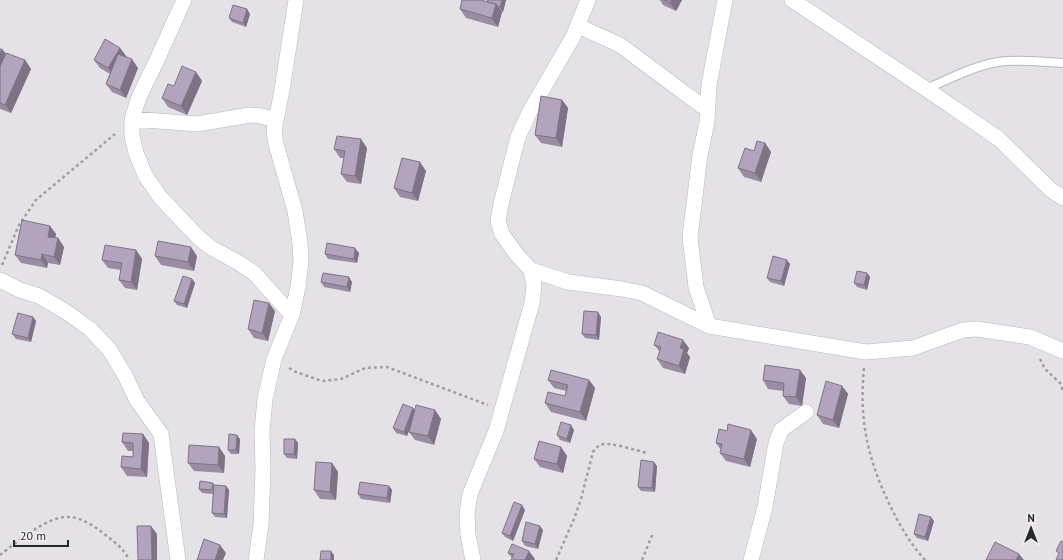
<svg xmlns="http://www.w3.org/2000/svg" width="1063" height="560" font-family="'PT Sans',sans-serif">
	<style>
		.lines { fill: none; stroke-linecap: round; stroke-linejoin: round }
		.lane-casing { stroke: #bab7bc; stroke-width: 10 }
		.street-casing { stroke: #bab7bc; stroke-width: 16 }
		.path { stroke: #a19ea2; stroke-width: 2.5; stroke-dasharray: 3 3; stroke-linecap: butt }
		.lane { stroke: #fff; stroke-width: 8 }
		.street { stroke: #fff; stroke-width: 15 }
		.wall { fill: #9a8da3 }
		.shaded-wall { fill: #7d7385 }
		.building { fill: #b3a4be; stroke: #7d7385 }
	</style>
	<rect width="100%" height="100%" fill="#e5e2e7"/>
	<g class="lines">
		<g class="lane-casing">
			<path id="lane" d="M926 89C947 80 976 65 998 62 1019 59 1042 62 1063 63"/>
		</g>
		<g class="street-casing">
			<path id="street" d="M184 0 157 60 139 97 132 119V136L136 153 145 175 160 197 196 235 210 247 239 263 254 273 292 315
				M792 0 938 97 999 139 1051 190 1063 198
				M578 26 620 45 702 106
				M132 119 197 124 250 115 262 116 275 120
				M531 270 568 282 622 289 642 293 709 326 866 352 913 348 963 330 977 329 1030 337 1063 351
				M0 280 20 290 39 296 68 313 90 329 109 349 126 377 136 399 161 434 178 560
				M709 326 696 287 690 237 700 155 707 122 709 85 725 0
				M256 560 261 525 263 470 262 431 265 399 274 359 292 315 298 287 301 261 300 243 295 211 276 144 274 131 282 90 296 0
				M473 560 468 535 467 513 470 494 496 431 532 303 534 286 531 270 517 255 502 234 498 221 501 204 518 137 530 111 573 37 588 0
				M751 560 765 507 776 443 781 430 806 412"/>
		</g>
		<path class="path" d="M2 265 19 225 36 200 115 134
			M1040 359 1045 369 1060 383 1063 391
			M289 368 296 372 322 381 341 379 365 368 387 367 488 405
			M864 368C859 417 867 457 888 501 898 523 909 542 925 560
			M0 555C17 542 48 515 70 517 82 518 94 526 103 533 113 541 124 548 129 560
			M556 560 574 519 581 499 593 452C595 449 597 447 600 445 609 441 637 451 648 453
			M642 560 653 533"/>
		<use href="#lane" class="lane"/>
		<use href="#street" class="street"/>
	</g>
	<path class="wall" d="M488 0H506L503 12 501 11 502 12 498 27 466 18 460 9 487 2Z
		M660 0H682L676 11 663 5Z
		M250 14 246 27 232 22 229 18Z
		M0 48 2 49 6 54 25 60 31 69 11 113 0 109Z
		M120 48 126 56 138 68 126 98 112 92 106 84 110 74 100 68 94 60Z
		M196 72 202 81 187 115 168 107 162 98 174 86Z
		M562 100 568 108 562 147 541 143 535 135Z
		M765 143 771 152 761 182 744 177 738 168 754 151Z
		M367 148 361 184 347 182 341 174 344 158H340L334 149Z
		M426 171 418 201 400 197 394 188Z
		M50 226 56 234 55 238H58L64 247 60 265 48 263 47 268 21 263 15 255Z
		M136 250 142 259 137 290 125 288 119 280 121 270 108 268 102 260Z
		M359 253 357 263 328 259 325 254Z
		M155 256H197L194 271 161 265Z
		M790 264 784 286 770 282 767 278Z
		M867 273 870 277 867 290 857 287 854 283Z
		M192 279 195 283 187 308 177 305 174 301Z
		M321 282H352L350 292 324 287Z
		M275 311 268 341 254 338 248 329Z
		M33 317 36 321 31 342 16 339 12 334Z
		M601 317 599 340 585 338 582 334Z
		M654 345 689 348 687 353 690 357 685 374 663 368 657 359 660 352Z
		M806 378 802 406 789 404 783 396V391L768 389 763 380Z
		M548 380H589L595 388 586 421 551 412 545 403 565 396 566 391 554 388Z
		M842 386 848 394 839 428 823 424 817 415Z
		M413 408 415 410H435L441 419 434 445 415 440 409 432V430L407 436 396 433 393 428Z
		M574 430 570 443 560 440 557 435Z
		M143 434 149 443 147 477 127 476 121 467 133 457V451H128L122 442Z
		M240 439 239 454H231L228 450Z
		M295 439 298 443 297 459 287 458 284 454Z
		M757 439 750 467 726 461 720 453 721 450 716 443Z
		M219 447 225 456 224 473 194 471 188 463Z
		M561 447 567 456 563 473 540 467 534 459Z
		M332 463 338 472 336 500 320 499 314 490Z
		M657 466 655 492 641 491 638 487Z
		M213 483 215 485 226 486 229 490 227 518 215 517 212 513 213 494 202 493 199 489Z
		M389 486 392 490 390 503 361 499 358 494Z
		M525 510 513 541 505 537 502 533Z
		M934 521 928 541 917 538 914 534Z
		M543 530 538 549 525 546 522 541Z
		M508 553 535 559 534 560H511L512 558Z"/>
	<path class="shaded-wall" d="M502 0H506L503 12 500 7Z
		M672 0H682L676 11 670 3Z
		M496 4 502 12 498 27 492 18Z
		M247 9 250 14 246 27 243 23Z
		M120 48 126 56 114 76 108 68Z
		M2 49 8 57 0 74V53Z
		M132 59 138 68 126 98 120 90Z
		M25 60 31 69 11 113 5 105Z
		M196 72 202 81 187 115 181 106Z
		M562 100 568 108 562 147 556 138Z
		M361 139 367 148 361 184 355 176Z
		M765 143 771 152 761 182 755 173Z
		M420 162 426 171 418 201 412 193Z
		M50 226 56 234 54 245 48 237Z
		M58 238 64 247 60 265 54 257Z
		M191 247 197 256 194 271 188 262Z
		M355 248 359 253 357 263 354 259Z
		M136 250 142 259 137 290 131 282Z
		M42 254 48 263 47 268 41 260Z
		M787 260 790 264 784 286 781 281Z
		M867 273 870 277 867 290 864 285Z
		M349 277 352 282 350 292 347 287Z
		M192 279 195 283 187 308 184 304Z
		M269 303 275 311 268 341 262 333Z
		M598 312 601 317 599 340 596 335Z
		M33 317 36 321 31 342 28 338Z
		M683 340 689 348 687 353 690 357 685 374 679 366 680 348Z
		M800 370 806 378 802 406 796 397Z
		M589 380 595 388 586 421 580 412Z
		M842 386 848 394 839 428 833 420Z
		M413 408 416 412 407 436 404 432Z
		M435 410 441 419 434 445 428 436Z
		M571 425 574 430 570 443 567 439Z
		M751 430 757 439 750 467 744 459Z
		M143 434 149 443 147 477 141 469Z
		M237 435 240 439 239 454 236 450Z
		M295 439 298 443 297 459 294 454Z
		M219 447 225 456 224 473 218 465Z
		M561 447 567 456 563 473 557 464Z
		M654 462 657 466 655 492 652 488Z
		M332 463 338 472 336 500 330 492Z
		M226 486 229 490 227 518 224 514Z
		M389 486 392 490 390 503 387 498Z
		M522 505 525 510 513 541 510 536Z
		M931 517 934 521 928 541 925 537Z
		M151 526 157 534V560H152Z
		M540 526 543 530 538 549 535 544Z
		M220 545 226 553 223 560H215Z
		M331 551 334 555V560H331Z
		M529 551 535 559 534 560H525Z
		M1019 554 1024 560H1016Z"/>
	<path class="building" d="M462 0H481L496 4 492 18 460 9Z
		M488 0H502L500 7H498L496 4 487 2Z
		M664 0H672L670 3Z
		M233 5 247 9 243 23 229 18Z
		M105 39 120 48 108 68 94 60Z
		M6 53 25 60 5 105 0 103V67Z
		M118 54 132 59 120 90 106 84Z
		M182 66 196 72 181 106 162 98 168 84 174 86Z
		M541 96 562 100 556 138 535 135Z
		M337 136 361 139 355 176 341 174 345 151 334 149Z
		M757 141 765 143 755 173 738 168 745 148 754 151Z
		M402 158 420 162 412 193 394 188Z
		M22 220 50 226 48 237 58 238 54 257 42 254 41 260 15 255Z
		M158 241 191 247 188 262 155 256Z
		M327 243 355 248 354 259 325 254Z
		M105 245 136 250 131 282 119 280 122 263 102 260Z
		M773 256 787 260 781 281 767 278Z
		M857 271 867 273 864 285 854 283Z
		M323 273 349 277 347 287 321 282Z
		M183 276 192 279 184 304 174 301Z
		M254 300 269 303 262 333 248 329Z
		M584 311 598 312 596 335 582 334Z
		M18 313 33 317 28 338 12 334Z
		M658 332 683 340 680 348 684 349 679 366 657 359 661 347 654 345Z
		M765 365 800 370 796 397 783 396 784 383 763 380Z
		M551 370 589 380 580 412 545 403 548 392 565 396 568 385 548 380Z
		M826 381 842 386 833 420 817 415Z
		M403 404 413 408 404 432 393 428Z
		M416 405 435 410 428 436 409 432Z
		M561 422 571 425 567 439 557 435Z
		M728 424 751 430 744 459 720 453 722 444 716 443 719 429 727 431Z
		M123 433 143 434 141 469 121 467 122 456 133 457V443L122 442Z
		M229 434 237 435 236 450H228Z
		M284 439H295L294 454H284Z
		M539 441 561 447 557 464 534 459Z
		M189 445 219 447 218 465 188 463Z
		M641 460 654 462 652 488 638 487Z
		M316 462 332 463 330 492 314 490Z
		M200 481 213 483 212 490 199 489Z
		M360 482 389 486 387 498 358 494Z
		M214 485 226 486 224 514 212 513Z
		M514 502 522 505 510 536 502 533Z
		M919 514 931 517 925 537 914 534Z
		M526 522 540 526 535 544 522 541Z
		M137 526H151L152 560H138Z
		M204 539 220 545 215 560H197Z
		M1061 541 1063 542V560H1056L1059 553 1056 551Z
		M995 542 1019 554 1016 560H986Z
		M512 544 529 551 525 560H511L514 554 508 553Z
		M321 551H331V560H320Z"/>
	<g transform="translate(1031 528)" stroke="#f2eff4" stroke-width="3" paint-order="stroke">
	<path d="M0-3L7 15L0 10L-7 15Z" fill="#272628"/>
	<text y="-6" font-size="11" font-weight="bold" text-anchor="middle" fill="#272628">N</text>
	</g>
	<path d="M14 540v6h54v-6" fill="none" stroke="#272628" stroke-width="2"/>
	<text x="20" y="540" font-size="12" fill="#272628" stroke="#f2eff4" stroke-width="3" paint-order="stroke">20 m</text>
</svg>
